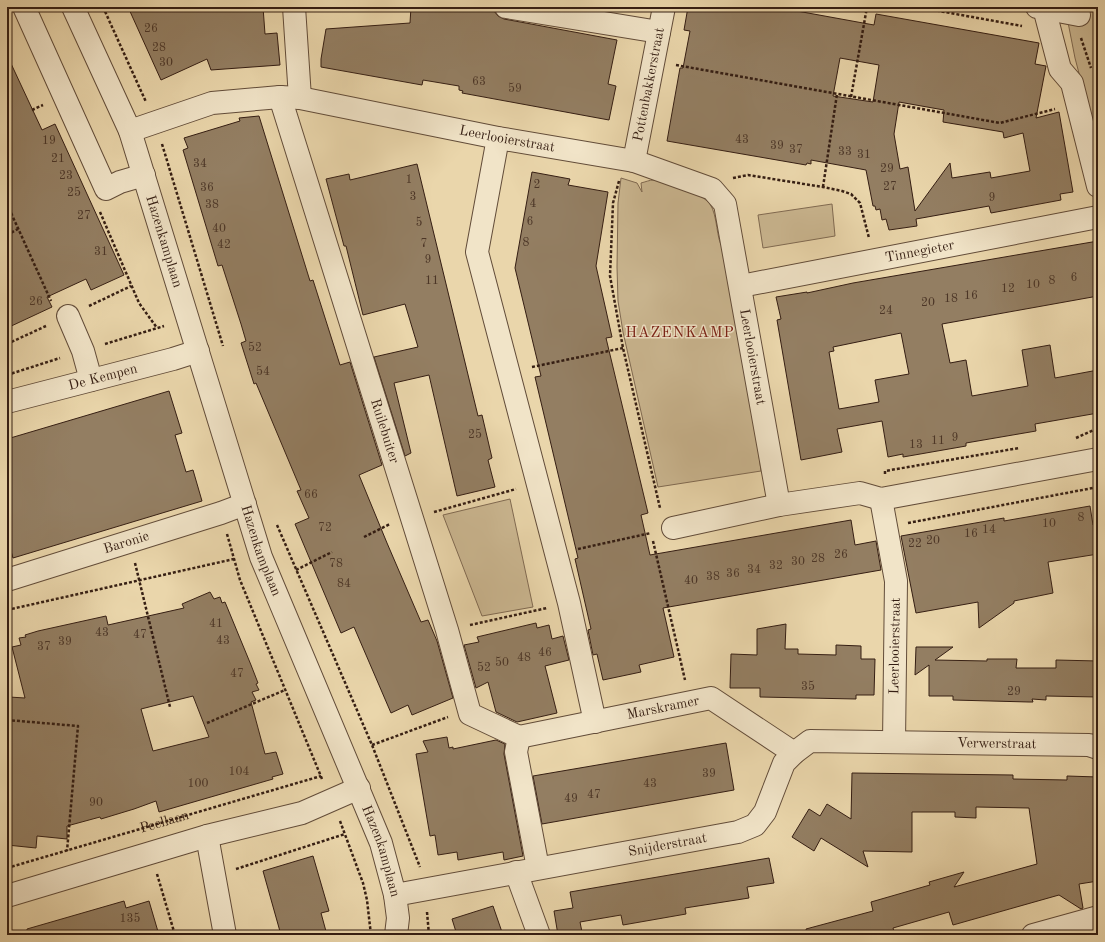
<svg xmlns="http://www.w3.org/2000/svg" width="1105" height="942" font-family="'Old Standard TT',serif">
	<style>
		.green { fill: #cbb791; stroke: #806a52 }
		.building { fill: #937e62; stroke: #351e13; fill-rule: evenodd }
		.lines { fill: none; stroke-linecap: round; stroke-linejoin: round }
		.minor-casing { stroke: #624c39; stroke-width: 24 }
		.path { stroke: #351e13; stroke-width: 2.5; stroke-dasharray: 3 2; stroke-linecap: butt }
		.minor { stroke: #f1e4c8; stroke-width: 22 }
		.labels { text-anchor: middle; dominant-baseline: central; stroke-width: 3; stroke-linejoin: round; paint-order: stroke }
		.number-label { font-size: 12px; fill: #4c3627 }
		.street-label { font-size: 14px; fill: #351e13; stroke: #f1e4c8 }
		.neighbourhood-label { font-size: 15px; letter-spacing: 1px; fill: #7a1f14; stroke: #f1e4c8 }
	</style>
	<rect width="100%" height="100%" fill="#ead6ab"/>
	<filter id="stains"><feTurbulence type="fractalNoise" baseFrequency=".005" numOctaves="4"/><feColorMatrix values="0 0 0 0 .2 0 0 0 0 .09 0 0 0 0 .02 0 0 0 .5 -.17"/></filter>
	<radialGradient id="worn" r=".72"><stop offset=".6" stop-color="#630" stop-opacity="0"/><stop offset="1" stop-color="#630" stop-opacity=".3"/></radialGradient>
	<path class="green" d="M1065 7H1098V146L1075 58Z
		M621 178 637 183 642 192 641 183C645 182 650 180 653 180 666 180 703 194 710 204 718 216 716 240 723 248L756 433 761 471 658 487 623 332 618 301 617 267 618 203Z
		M832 204 835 236 763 248 758 215Z
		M510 499 533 607 482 616 443 515Z"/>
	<path class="building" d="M128 7H263L265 34 277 33 280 65 211 70 207 59 161 80Z
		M411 7H473L494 11 498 16 504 19 617 40 608 84 616 86 609 120 462 93 463 91 459 90V86L423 80 422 85 321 67V59L326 29 410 23Z
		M688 7H775L874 25 876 14 1039 43 1035 64 1046 66 1036 118 1059 112 1073 192 1060 194 1061 200 991 213 989 206 916 219 917 226 889 230 886 219 882 220 880 209 876 210 875 206H873L866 170 811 160V164L807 163 806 165 667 141 680 68H683L690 31 684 30ZM840 58 879 65 873 102 833 96ZM899 102 944 110 943 122 1003 132 1004 138 1023 133 1030 171 991 178 990 172 952 178 950 163 915 211 908 167 900 169 894 134Z
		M7 55 42 130 55 124 124 275 91 290 86 279 47 297 52 307 7 328Z
		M259 116 310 281 313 280 340 365 350 362 382 465 359 475 387 543 421 622 428 620 437 641 453 698 412 715 408 705 391 713 354 627 341 633 295 524 309 518 297 491 301 490 256 383 254 384 241 343 246 341 241 324 222 265 218 266 183 150 188 148 184 138 240 121 239 118Z
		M417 164 478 416 482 415 492 458 488 460 495 487 457 496 429 375 394 383 411 453 405 456 374 357 418 347 405 304 363 315 346 246H344L326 179 349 174 350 180Z
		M532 172 570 179 568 185 608 192 596 266 612 337 606 338 648 513 641 515 650 555 851 520 855 545 876 541 881 570 663 608 674 657 639 665 641 672 603 680 597 654 593 655 588 630 591 629 575 559 578 558 535 377 541 376 515 268Z
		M1098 241V296L942 324 950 363 966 360 972 396 1028 386 1022 350 1050 345 1055 378 1098 370V413L1035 424 1036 431 966 443V446L903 457V454L888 457 882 421 837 429 842 452 801 460 777 320 781 319 776 297 807 292V293L853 283ZM901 333 909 374 875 380 879 402 839 409 829 352 834 351 833 347Z
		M169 391 182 433 175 435 186 472 193 470 202 501 13 558 7 537V439Z
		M1090 506 1093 525 1098 524V554L1048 562 1053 593 1014 601V603L979 628 978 602 916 613 901 536 1004 518V521Z
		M210 592 214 599 220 597 222 603 225 602 251 665 258 683 256 684 259 690 252 692 256 700 251 702 265 754 276 752 283 774 272 777 273 779 159 812 156 801 134 809 101 819 100 817 67 826V839L37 836 36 848 7 845V768L11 716H7L9 697 25 698 12 647 21 645 19 638 26 637 25 635 38 631 106 616 108 625 184 608 182 604ZM193 696 209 737 153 751 141 709Z
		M536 623 537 628 549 625 552 639 563 636 569 660 545 666 557 713 517 722 496 712 488 682 476 688 464 645 479 642 477 637Z
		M786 624 785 649H798V654L836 655V645L861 646V659H875L874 695H856V699L760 697V688H730L731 654 757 655V629Z
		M916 647H953L935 660 987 661V659H1017L1016 668H1056V660L1098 661V697L1046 696V700L1032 699 1033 702H1029L953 700V696H929V665L915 675Z
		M447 737 449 748 453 747V749L496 740 505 744 504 754 523 856 504 860 503 852 458 860 457 852 438 855 435 835 430 836 416 754 428 752 423 741Z
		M726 743 734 790 542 824 533 776Z
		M852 773 1013 775V779L1067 780V776L1098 777V881L1079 884 1083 908 1081 909 1059 895 953 925 949 912 893 928 895 935H807L806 929 873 911 871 902 930 885 929 882 964 872 954 887 1037 864 1029 808 976 807V818L955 817V812H912V852L863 851 868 867 821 838 814 851 792 837 809 809 820 816 827 804 851 819Z
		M313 856 329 911 321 913 327 935H281L263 871Z
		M769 858 774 883 747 887 749 898 685 908 686 914 623 925 621 915 580 922 582 932 558 935 554 911 573 908 570 892Z
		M124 901 126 908 149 901 159 935H27V929Z
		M493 906 503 935H457L452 919Z"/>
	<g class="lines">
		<g class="minor-casing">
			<g id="minor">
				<path d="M24 7 106 189 120 182 144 175"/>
				<path id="s2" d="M73 7 130 131 261 557 381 843 395 895 398 918 396 935"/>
				<path d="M294 7 300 98"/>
				<path d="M506 7 659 32"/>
				<path d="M1037 7 1079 15"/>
				<path d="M1044 8 1060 69 1072 83 1098 186"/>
				<path id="s3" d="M280 97 447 630 470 714 519 737"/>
				<path id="s4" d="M130 131 212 103 280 97 300 98 498 138 634 161 712 189 725 204 779 505"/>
				<path d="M498 138 477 252 569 603 595 722"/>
				<path id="s5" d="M634 161 664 7"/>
				<path id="s6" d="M741 286 1098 217"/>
				<path d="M68 316 83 351 91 380"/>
				<path id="s7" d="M7 402 173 359 198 351"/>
				<path d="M881 499 896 581 894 742"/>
				<path d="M673 528 779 505 860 493 881 499 1098 459"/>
				<path id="s8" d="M7 580 221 513 245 504"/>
				<path id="s9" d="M519 737 711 698 794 753"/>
				<path d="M519 737 516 752 538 868"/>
				<path d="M207 836 225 935"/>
				<path d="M516 872 539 935"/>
				<path id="s10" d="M395 895 738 832 755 825 765 812 784 763 794 753 810 741 1089 745 1098 748"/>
				<path d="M7 896 207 836 302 813 359 788"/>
				<path d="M1033 935 1098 917"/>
			</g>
		</g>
		<g class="path">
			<path d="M103 7 146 102"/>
			<path d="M917 7 1022 26"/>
			<path d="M1081 38 1091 68"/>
			<path d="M676 65 1000 123 1055 109"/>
			<path d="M851 97 867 7"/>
			<path d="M32 110 43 105"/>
			<path d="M162 144 223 346"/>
			<path d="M733 178 748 175 823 187 842 191 851 194 860 203 869 238"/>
			<path d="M619 181 613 203 610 276 623 348 660 508"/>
			<path d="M823 187 837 94"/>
			<path d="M7 204 51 301"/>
			<path d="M100 212 139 303 157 328"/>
			<path d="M7 235 18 229"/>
			<path d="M89 306 131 286"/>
			<path d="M7 344 46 326"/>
			<path d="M105 344 164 326"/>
			<path d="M532 367 623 348"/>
			<path d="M7 375 60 358"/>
			<path d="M1076 438 1098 428"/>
			<path d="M885 474V471L1019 448"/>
			<path d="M434 512 516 489"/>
			<path d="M908 523 1098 487"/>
			<path d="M277 525 372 745 420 867"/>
			<path d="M227 534 240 580 322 779"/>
			<path d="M364 537 390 524"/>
			<path d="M653 541 685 680"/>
			<path d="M578 549 651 533"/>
			<path d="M135 563 170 707"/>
			<path d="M296 570 332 552"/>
			<path d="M7 610 234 559"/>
			<path d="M470 625 547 608"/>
			<path d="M7 720 78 726 67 851"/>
			<path d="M207 723 285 690"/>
			<path d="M372 745 448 717"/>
			<path d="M340 821 363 883 367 900 371 935"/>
			<path id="s1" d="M7 868 321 776"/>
			<path d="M236 869 345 834"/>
			<path d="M157 874 175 935"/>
			<path d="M427 912 429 935"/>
		</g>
		<use href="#minor" class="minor"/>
	</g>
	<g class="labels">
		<g class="number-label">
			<text x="151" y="29">26</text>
			<text x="159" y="48">28</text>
			<text x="166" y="63">30</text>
			<text x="479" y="82">63</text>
			<text x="515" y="89">59</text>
			<text x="742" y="140">43</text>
			<text x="49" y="141">19</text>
			<text x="777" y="146">39</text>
			<text x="796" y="150">37</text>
			<text x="845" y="152">33</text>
			<text x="864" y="155">31</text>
			<text x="58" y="159">21</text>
			<text x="200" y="164">34</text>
			<text x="887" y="169">29</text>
			<text x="66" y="176">23</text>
			<text x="409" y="180">1</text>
			<text x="537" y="185">2</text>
			<text x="890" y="187">27</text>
			<text x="207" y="188">36</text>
			<text x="74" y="193">25</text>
			<text x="413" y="197">3</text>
			<text x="992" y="198">9</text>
			<text x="533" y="204">4</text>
			<text x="212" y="205">38</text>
			<text x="84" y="216">27</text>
			<text x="530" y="222">6</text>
			<text x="419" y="223">5</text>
			<text x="219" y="229">40</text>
			<text x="526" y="243">8</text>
			<text x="424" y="244">7</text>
			<text x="224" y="245">42</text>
			<text x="101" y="252">31</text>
			<text x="428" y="260">9</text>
			<text x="1074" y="278">6</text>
			<text x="432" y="281">11</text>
			<text x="1052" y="281">8</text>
			<text x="1033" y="285">10</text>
			<text x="1008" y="289">12</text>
			<text x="971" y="296">16</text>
			<text x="951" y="299">18</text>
			<text x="36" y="302">26</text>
			<text x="928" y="303">20</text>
			<text x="886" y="311">24</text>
			<text x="255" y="348">52</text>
			<text x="263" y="372">54</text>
			<text x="475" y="435">25</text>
			<text x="955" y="438">9</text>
			<text x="938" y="441">11</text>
			<text x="916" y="445">13</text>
			<text x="311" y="495">66</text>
			<text x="1081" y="518">8</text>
			<text x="1049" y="524">10</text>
			<text x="325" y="528">72</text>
			<text x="989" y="530">14</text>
			<text x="971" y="534">16</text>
			<text x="933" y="541">20</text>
			<text x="915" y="544">22</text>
			<text x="841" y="555">26</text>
			<text x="818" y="559">28</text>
			<text x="798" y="562">30</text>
			<text x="336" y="564">78</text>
			<text x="776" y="566">32</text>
			<text x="754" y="570">34</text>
			<text x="733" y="574">36</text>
			<text x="713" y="577">38</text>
			<text x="691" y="581">40</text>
			<text x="344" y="584">84</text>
			<text x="216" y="624">41</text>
			<text x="102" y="633">43</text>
			<text x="140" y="635">47</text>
			<text x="223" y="641">43</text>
			<text x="65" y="642">39</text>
			<text x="44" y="647">37</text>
			<text x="545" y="653">46</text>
			<text x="524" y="658">48</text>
			<text x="502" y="663">50</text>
			<text x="484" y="668">52</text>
			<text x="237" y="674">47</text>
			<text x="808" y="687">35</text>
			<text x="1014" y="692">29</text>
			<text x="239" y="772">104</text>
			<text x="709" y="774">39</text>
			<text x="198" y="784">100</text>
			<text x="650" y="784">43</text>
			<text x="594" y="795">47</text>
			<text x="571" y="799">49</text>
			<text x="96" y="803">90</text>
			<text x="130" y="919">135</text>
		</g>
		<g class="street-label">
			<text stroke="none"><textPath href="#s5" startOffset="78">Pottenbakkerstraat</textPath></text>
			<text stroke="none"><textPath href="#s4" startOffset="386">Leerlooierstraat</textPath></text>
			<text stroke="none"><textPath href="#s2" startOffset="252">Hazenkamplaan</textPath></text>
			<text stroke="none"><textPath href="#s6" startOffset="182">Tinnegieter</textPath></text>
			<text stroke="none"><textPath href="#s4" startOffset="773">Leerlooierstraat</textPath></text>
			<text stroke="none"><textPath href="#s7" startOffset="99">De Kempen</textPath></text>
			<text stroke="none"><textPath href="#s3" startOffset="350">Ruilebuiter</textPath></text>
			<text stroke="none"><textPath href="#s8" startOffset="125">Baronie</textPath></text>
			<text stroke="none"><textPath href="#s2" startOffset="576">Hazenkamplaan</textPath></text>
			<text transform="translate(895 646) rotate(-89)">Leerlooierstraat</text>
			<text stroke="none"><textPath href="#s9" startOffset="147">Marskramer</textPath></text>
			<text stroke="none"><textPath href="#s10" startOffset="657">Verwerstraat</textPath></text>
			<text stroke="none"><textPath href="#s1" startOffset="164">Peellaan</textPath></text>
			<text stroke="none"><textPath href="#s10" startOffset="277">Snijderstraat</textPath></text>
			<text stroke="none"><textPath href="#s2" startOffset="900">Hazenkamplaan</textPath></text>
		</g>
		<g class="neighbourhood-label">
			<text x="680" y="333">HAZENKAMP</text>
		</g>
	</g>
	<rect width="1105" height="942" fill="none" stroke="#ead6ab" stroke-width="24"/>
	<rect x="8" y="8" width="1089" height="926" fill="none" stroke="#351e13" stroke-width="2"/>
	<rect x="12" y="12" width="1081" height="918" fill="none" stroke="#351e13"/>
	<rect width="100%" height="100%" filter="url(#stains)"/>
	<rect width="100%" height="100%" fill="url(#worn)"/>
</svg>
